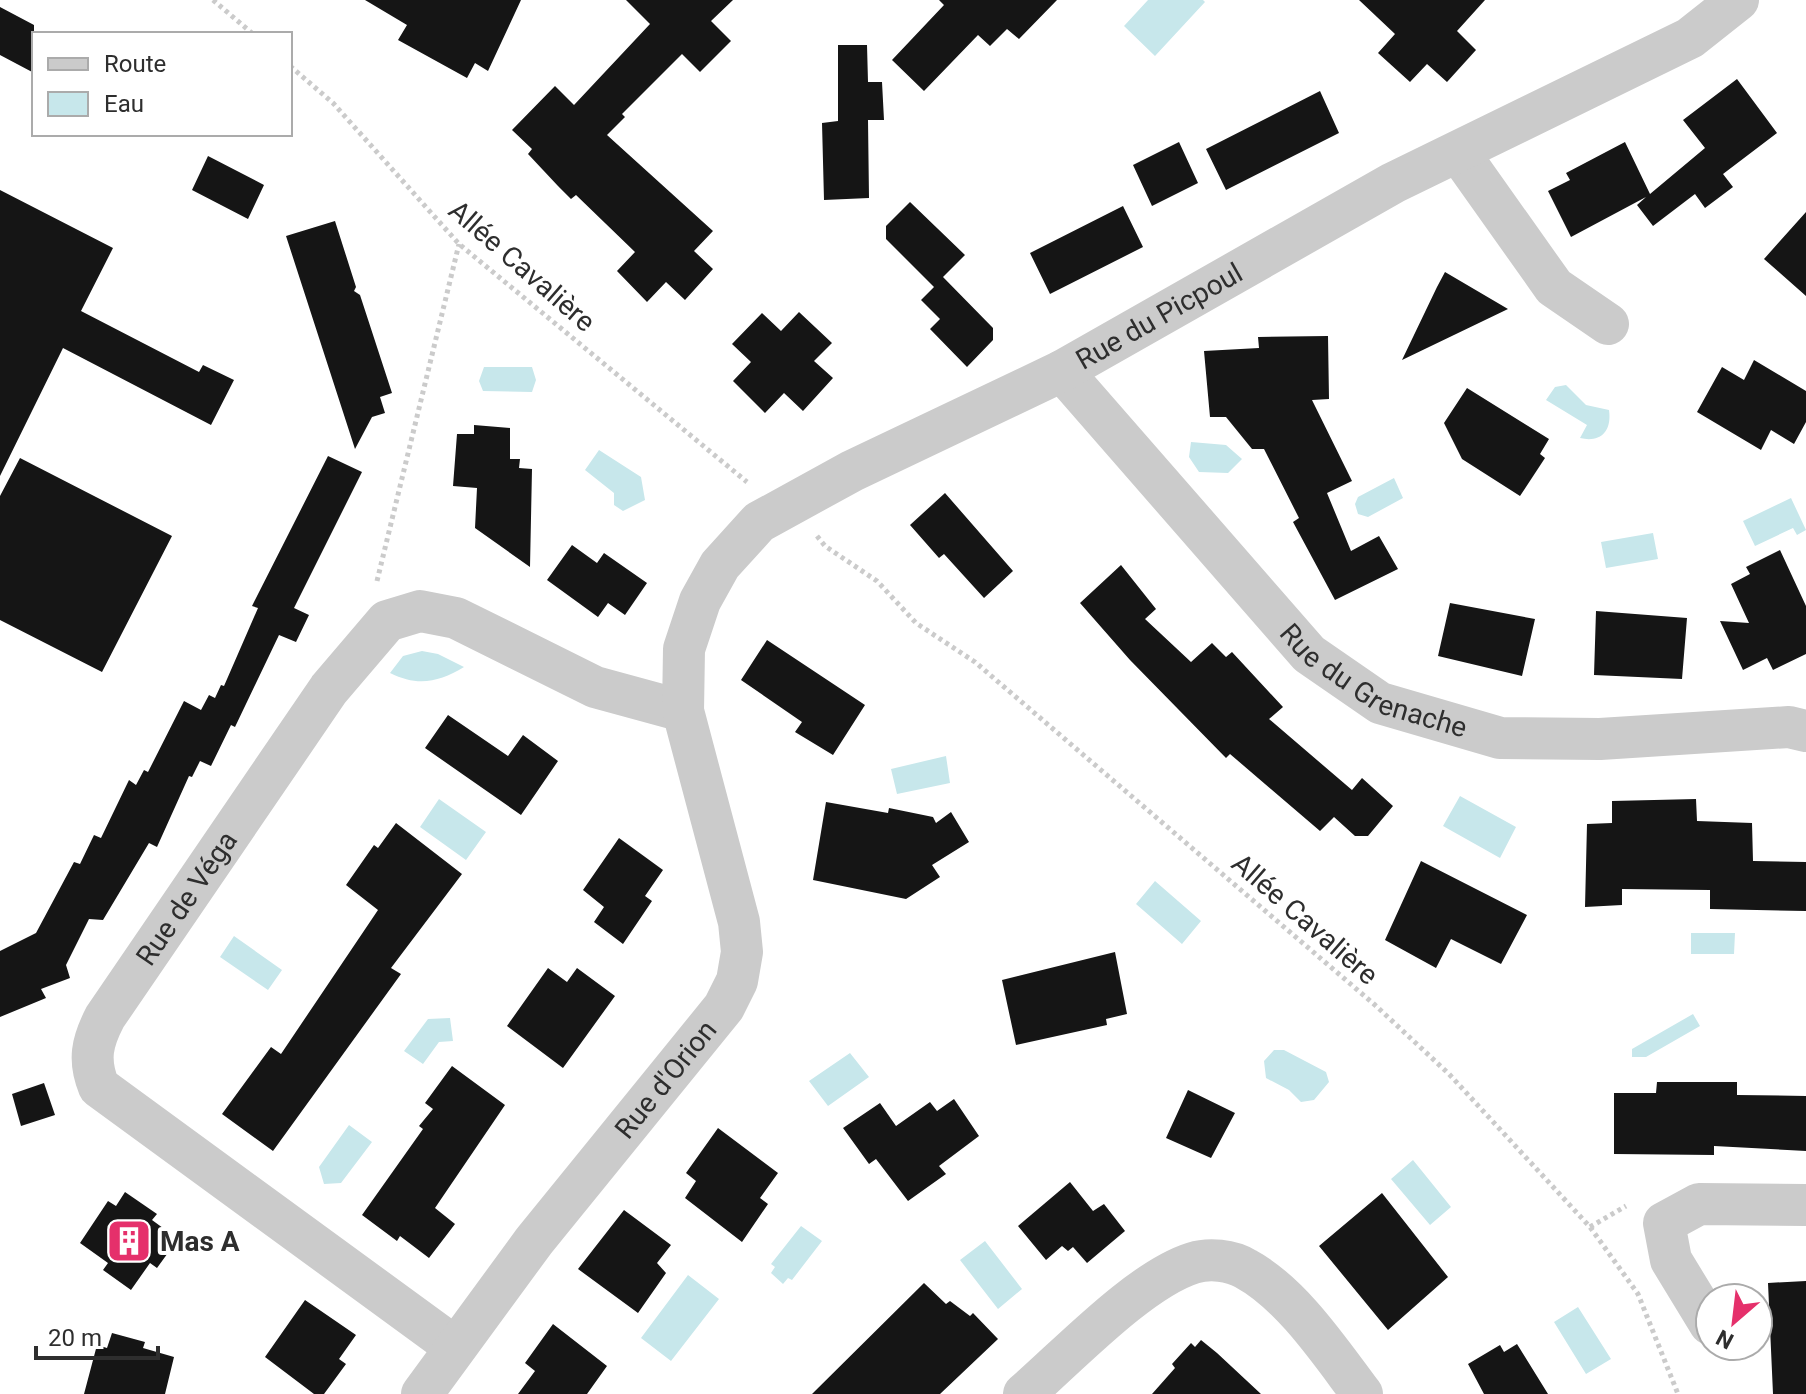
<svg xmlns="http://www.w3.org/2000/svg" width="1806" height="1394" font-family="Roboto,sans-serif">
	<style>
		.water { fill: #c7e7eb }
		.building { fill: #151515 }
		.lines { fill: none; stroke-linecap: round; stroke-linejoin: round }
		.path { stroke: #cbcbcb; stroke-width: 5; stroke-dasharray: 4 4; stroke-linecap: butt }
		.street { stroke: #cbcbcb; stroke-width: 42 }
		.labels { text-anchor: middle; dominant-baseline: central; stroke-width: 8; stroke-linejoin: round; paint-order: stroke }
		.street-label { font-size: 28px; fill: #2e2e2e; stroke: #fff }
		.poi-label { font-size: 28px; font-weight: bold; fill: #2e2e2e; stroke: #fff; text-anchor: start }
	</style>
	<rect width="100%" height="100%" fill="#fff"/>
	<path class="water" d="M1148 0H1203L1205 2 1155 56 1124 26Z
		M484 367H532L536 380 532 392 483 391 479 381Z
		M1566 385 1586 405 1609 410C1612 431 1601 443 1580 438L1587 425 1546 400 1555 387Z
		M1191 442 1226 445 1242 459 1228 473 1199 472 1189 457Z
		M599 450 641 477 645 500 623 511 614 505V493L585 470Z
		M1394 478 1403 498 1368 517 1358 514 1355 504 1358 497Z
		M1791 498 1806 530 1797 535 1793 528 1755 546 1743 521Z
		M1653 533 1658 559 1606 568 1601 542Z
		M422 651 438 654 464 667C439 682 418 687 390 673L403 656Z
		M946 756 950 783 897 794 891 769Z
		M1460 796 1516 827 1500 858 1443 826Z
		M439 799 486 832 466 860 420 827Z
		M1155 881 1201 921 1182 944 1136 904Z
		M1691 933H1735L1734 954H1691Z
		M234 936 282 970 268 990 220 957Z
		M1693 1014 1700 1026 1646 1057H1632V1049Z
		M450 1018 453 1041 439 1042 423 1064 404 1051 428 1019Z
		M1274 1050H1284L1326 1072 1329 1082 1314 1100 1301 1102 1289 1090 1266 1078 1264 1061Z
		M850 1053 869 1077 828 1106 809 1081Z
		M349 1125 372 1142 341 1183 324 1184 319 1167Z
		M1413 1160 1451 1207 1430 1225 1391 1179Z
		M801 1226 822 1241 792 1280 788 1278 783 1284 771 1273 775 1267 771 1264Z
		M985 1241 1022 1289 998 1309 960 1260Z
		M688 1275 719 1299 671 1361 641 1338Z
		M1578 1307 1611 1359 1586 1374 1554 1322Z"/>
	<path class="building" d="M365 0H521L488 71 475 63 467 78 398 40 407 25Z
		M626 0H733L711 21 731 41 700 72 682 54 622 114 625 117 607 135 713 231 694 251 713 269 685 300 666 282 647 302 617 271 635 252 576 195 571 199 558 186 528 154 532 149 512 130 555 86 574 105 650 24Z
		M939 0H1057L1019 39 1007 29 990 46 978 35 924 91 892 60 944 5Z
		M1359 0H1485L1457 31 1476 50 1447 82 1427 64 1410 82 1378 53 1395 34Z
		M0 7 34 25V73L0 55Z
		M838 45H867L868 82H882L884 120H868L869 198 824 200 822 123 838 121Z
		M1737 79 1777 133 1723 174 1733 187 1705 208 1695 194 1653 226 1637 205 1646 197 1571 237 1548 191 1570 180 1566 173 1625 142 1650 194 1705 148 1683 120Z
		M1320 91 1339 133 1226 190 1206 149Z
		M1179 142 1198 183 1152 206 1133 165Z
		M208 156 264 185 248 219 192 190Z
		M0 190 113 248 81 311 199 372 203 365 234 380 211 425 63 348 0 476Z
		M910 202 965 255 939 281 943 277 993 328V340L967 367 930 329 940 319 921 300 934 287 886 239V226Z
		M1123 206 1143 247 1050 294 1030 253Z
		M1806 212V296L1764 259Z
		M335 221 356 287 354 291 360 295 392 393 380 397 385 413 372 417 355 449 286 236Z
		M1445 272 1508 309 1402 360 1437 287Z
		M799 312 832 343 814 361 833 378 803 411 784 393 765 413 733 381 751 362 732 344 762 313 781 331Z
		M1328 336 1329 399 1312 400 1352 481 1327 493 1351 551 1379 536 1398 569 1335 600 1293 522 1299 518 1264 449H1252L1226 417H1210L1204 351 1259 348 1258 337Z
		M1754 360 1806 391V422L1794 444 1771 430 1761 450 1697 412 1722 367 1744 380Z
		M1467 388 1549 439 1540 454 1545 458 1520 496 1462 459 1444 423Z
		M474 425 510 428V459H520L519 468 532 469 530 567 475 528 477 488 453 486 457 434H474Z
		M328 456 362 472 294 608 309 615 296 642 279 635 235 727 231 725 211 766 200 761 192 777 189 776 157 847 149 843 103 920 89 919 66 965 70 978 41 989 46 998 0 1017V951L36 933 74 862 80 864 94 835 101 838 129 780 136 785 144 770 148 772 184 701 201 710 209 695 215 698 221 685 224 686 258 608 252 606Z
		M20 458 172 536 102 672 0 620V496Z
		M945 493 1013 571 984 598 944 554 939 558 910 525Z
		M572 545 597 563 604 553 647 583 625 615 608 603 598 617 547 580Z
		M1780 550 1806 606V654L1773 670 1767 658 1743 670 1720 621 1749 623 1731 584 1750 574 1746 567Z
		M1121 565 1156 609 1145 619 1191 662 1212 643 1226 657 1232 652 1283 707 1269 719 1352 790 1362 778 1393 806 1368 836H1355L1334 817 1320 831 1230 754 1226 758 1130 660 1080 603Z
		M1450 603 1535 619 1522 676 1438 656Z
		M1596 611 1687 618 1682 679 1594 675Z
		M767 640 865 705 833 755 795 732 802 722 741 680Z
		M448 715 508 756 523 735 558 761 521 815 425 748Z
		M1696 799 1697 821 1752 823 1753 861 1806 862V911L1710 909V890L1622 889V905L1585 907 1587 824 1612 823V801Z
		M826 802 888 813 889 808 933 817 936 823 951 812 969 842 932 865 940 877 906 899 813 880Z
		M396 823 462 874 391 968 401 974 273 1151 222 1114 271 1047 281 1054 378 910 346 885 374 845 378 848Z
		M619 838 663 870 645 896 652 901 623 944 594 922 604 907 583 890Z
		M1421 861 1527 915 1501 964 1451 939 1436 968 1385 940Z
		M1115 952 1127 1014 1106 1019 1107 1025 1016 1045 1002 980Z
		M548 968 567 982 577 968 615 996 563 1068 507 1026Z
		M452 1066 505 1105 435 1208 455 1224 429 1258 400 1236 397 1241 362 1215 423 1129 419 1126 433 1109 425 1103Z
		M1657 1082H1737V1095L1806 1096V1151L1714 1146V1155L1614 1154V1093H1656Z
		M44 1083 55 1115 21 1126 12 1094Z
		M1188 1090 1235 1113 1211 1158 1166 1138Z
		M954 1099 979 1136 939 1166 946 1174 908 1201 876 1159 869 1164 843 1128 880 1103 896 1126 930 1102 937 1111Z
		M718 1128 778 1173 760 1198 768 1204 742 1242 685 1198 696 1181 686 1173Z
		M1070 1182 1093 1211 1104 1204 1125 1231 1087 1263 1073 1247 1068 1251 1062 1246 1046 1260 1018 1226Z
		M125 1192 157 1214 152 1220 178 1239 157 1268 150 1263 131 1290 103 1270 108 1263 80 1243 108 1201 116 1206Z
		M1382 1193 1448 1277 1388 1330 1319 1246Z
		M624 1210 671 1245 657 1263 666 1273 638 1313 578 1269Z
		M1806 1281V1394H1773L1768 1283Z
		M924 1283 946 1304 950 1301 970 1316 973 1313 998 1339 940 1394H812Z
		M305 1300 356 1335 339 1359 346 1364 324 1394H314L265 1357Z
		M553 1324 607 1366 587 1394H518L535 1371 525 1363Z
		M112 1333 145 1342 143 1348 174 1357 165 1394H84L97 1345 107 1348Z
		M1201 1340 1217 1353 1261 1394H1152L1175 1368 1172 1364 1191 1343 1195 1347Z
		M1517 1344 1548 1394H1484L1468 1364 1500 1345 1504 1352Z"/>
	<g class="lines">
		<path class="path" d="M213 0 253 34
			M290 66 333 103 459 244 747 482
			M817 536 825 546 877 581 916 623 975 662 1375 1005 1449 1074 1590 1227 1638 1294 1678 1394
			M377 581 459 244
			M1590 1227 1626 1206"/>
		<g class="street">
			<path d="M1459 153 1554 287 1608 324"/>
			<path id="s1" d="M1062 371 1309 654 1380 703 1500 738 1600 739 1789 727 1806 731"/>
			<path d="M1710 1324 1671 1260 1664 1223 1699 1204 1806 1205"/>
			<path id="s2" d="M455 1347 99 1087C88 1060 92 1042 105 1017L329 689 387 621 420 611 456 618 595 687 683 711"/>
			<path id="s3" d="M422 1394 534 1241 724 1007 737 981 742 952 739 922 683 711 684 649 700 601 720 565 759 522 852 471 1062 371 1393 183 1690 38 1738 0"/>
			<path d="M1024 1394C1068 1356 1139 1280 1193 1263 1209 1258 1231 1260 1246 1269 1292 1294 1331 1353 1362 1394"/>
		</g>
	</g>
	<defs>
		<g id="building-square" transform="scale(2.3)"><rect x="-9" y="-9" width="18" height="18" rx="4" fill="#e5306b" stroke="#fff"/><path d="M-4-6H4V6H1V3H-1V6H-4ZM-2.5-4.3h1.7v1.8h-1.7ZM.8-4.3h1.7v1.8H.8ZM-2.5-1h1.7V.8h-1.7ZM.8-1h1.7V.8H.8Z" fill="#fff"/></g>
	</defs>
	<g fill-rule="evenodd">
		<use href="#building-square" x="129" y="1241"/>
	</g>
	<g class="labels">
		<g class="street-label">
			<text transform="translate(522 266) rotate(41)">Allée Cavalière</text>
			<text stroke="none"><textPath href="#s3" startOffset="1460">Rue du Picpoul</textPath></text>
			<text stroke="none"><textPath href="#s1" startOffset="446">Rue du Grenache</textPath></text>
			<text stroke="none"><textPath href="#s2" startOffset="658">Rue de Véga</textPath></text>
			<text transform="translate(1305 919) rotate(41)">Allée Cavalière</text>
			<text stroke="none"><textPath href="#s3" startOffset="398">Rue d'Orion</textPath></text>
		</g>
		<g class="poi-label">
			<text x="160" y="1241">Mas A</text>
		</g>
	</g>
	<rect x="32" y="32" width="260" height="104" fill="#ffffff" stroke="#ababab" stroke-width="2"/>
	<rect x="48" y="58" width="40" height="12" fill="#cbcbcb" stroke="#ababab" stroke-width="2"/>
	<text x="104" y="72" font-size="24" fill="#2e2e2e">Route</text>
	<rect x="48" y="92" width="40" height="24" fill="#c7e7eb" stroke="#ababab" stroke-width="2"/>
	<text x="104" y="112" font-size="24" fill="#2e2e2e">Eau</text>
	<g transform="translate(1734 1322) rotate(208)"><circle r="38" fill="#ffffff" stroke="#ababab" stroke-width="2"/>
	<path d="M0-6L14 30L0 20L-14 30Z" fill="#e5306b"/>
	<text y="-12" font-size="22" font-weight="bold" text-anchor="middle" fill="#2e2e2e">N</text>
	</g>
	<path d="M36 1346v12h122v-12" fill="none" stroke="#2e2e2e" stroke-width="4"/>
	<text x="48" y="1346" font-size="24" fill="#2e2e2e" stroke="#ffffff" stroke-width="6" paint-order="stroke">20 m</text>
</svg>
